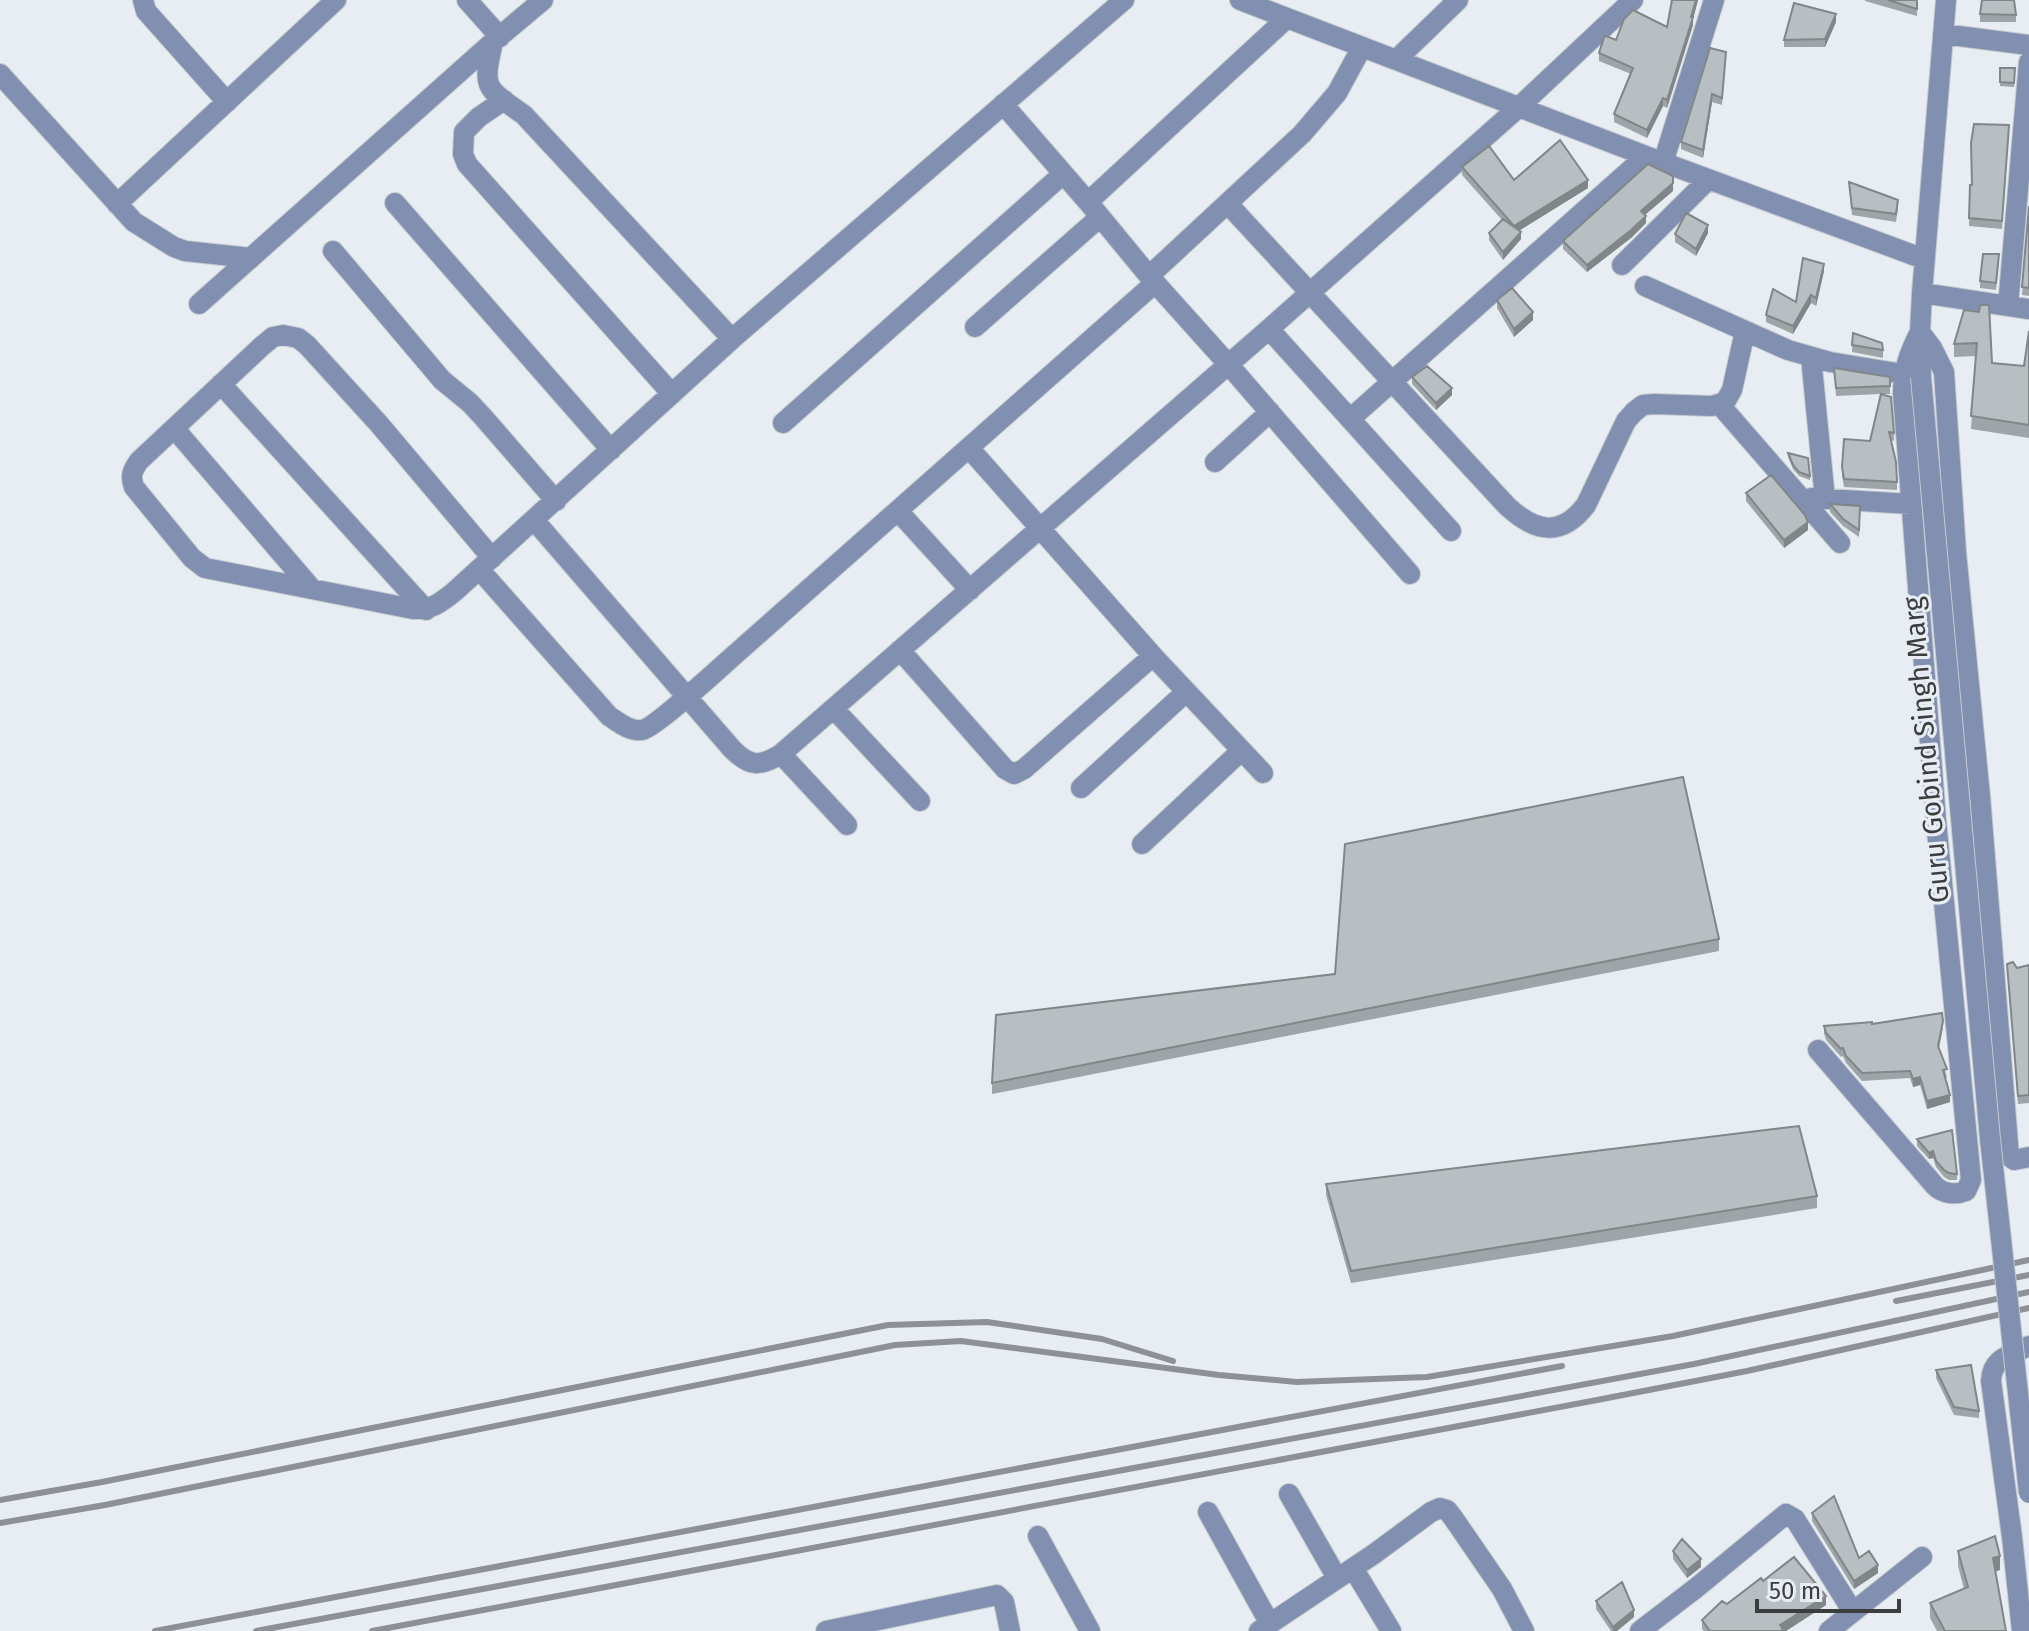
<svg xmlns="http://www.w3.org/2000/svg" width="2029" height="1631" font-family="'Fira Sans',sans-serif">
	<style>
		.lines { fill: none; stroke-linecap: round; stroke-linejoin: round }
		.minor-casing { stroke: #c5cace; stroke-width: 22 }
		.minor { stroke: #818fb0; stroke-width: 20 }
		.rail { stroke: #8d9195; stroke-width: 6 }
		.minor-bridge-casing { stroke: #c5cace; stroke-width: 22; stroke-linecap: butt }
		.minor-bridge { stroke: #818fb0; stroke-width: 20 }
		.wall { fill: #9ea4a7 }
		.shaded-wall { fill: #818688 }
		.building { fill: #b8bfc2; stroke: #818688; stroke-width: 2 }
		.labels { text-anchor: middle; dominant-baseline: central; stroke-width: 6; stroke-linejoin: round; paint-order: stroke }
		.street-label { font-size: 28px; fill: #3b3d3f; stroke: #e7edf2 }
	</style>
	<rect width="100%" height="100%" fill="#e7edf2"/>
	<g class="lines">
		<g class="minor-casing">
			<path id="minor" d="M143 0 146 11 227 102
				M467 0 500 37
				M1240 0 1646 156 1924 259
				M1943 34 2029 45
				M493 42C482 90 485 87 524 115L732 339
				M1396 60 1458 0
				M0 74 134 222 174 247 185 251 251 258
				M504 100 479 117 464 132 463 154 467 164 672 394
				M1003 104 1088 202 1149 276 1228 364 1410 574
				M1663 163 1714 0
				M1088 202 1287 18
				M395 203 611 450
				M117 204 336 0
				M1228 204 1507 506C1535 532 1561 538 1586 505L1626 421 1634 412 1643 405 1654 404 1712 406 1725 402 1732 390 1745 331
				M333 251 442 380 470 403 483 417 556 501
				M1622 265 1708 180
				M1149 276 1302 134 1337 93 1362 47
				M1645 286 1788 350 1830 362 1903 374
				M1922 293 2029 309
				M199 304 493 42 543 0
				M2008 306 2029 62
				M975 327 1100 217
				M1269 329 1451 531
				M1811 357 1825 499
				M1921 377 1920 332 1922 293 1946 0
				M221 384 426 610
				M1720 405 1840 543
				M1350 419 1646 156
				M783 423 1063 174
				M174 428 312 589
				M969 448 1153 656 1263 773
				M1215 462 1270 412
				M1811 498 1911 504
				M898 511 970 590
				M534 520 732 749C750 767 760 767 781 754L1269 329 1519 107 1633 0
				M492 558 379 424 307 345 298 338 283 335 273 337 262 346 139 461C132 471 130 476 134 487L192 558 205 568 413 609C432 610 440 603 454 592L732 339 1124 0
				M479 569 609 716C618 722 630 732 642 730 655 728 725 663 740 650 879 528 1017 405 1155 283
				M900 650 1005 769 1014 774 1024 769 1153 656
				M834 709 920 801
				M781 754 847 825
				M1081 788 1186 692
				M1142 844 1241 751
				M1818 1050 1935 1186C1943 1194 1956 1195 1966 1191L1971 1180 1936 820 1903 394C1903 370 1909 353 1920 332L1932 348 1944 372 1956 552 1980 796 2009 1156 2014 1160 2029 1157
				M1289 1494 1337 1578
				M1208 1512 1270 1624
				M1038 1536 1090 1631
				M1353 1568 1391 1631
				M826 1631 997 1595 1004 1602 1010 1631
				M1259 1631 1374 1554 1431 1512 1440 1508 1447 1510 1454 1519 1502 1589 1524 1631
				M1640 1631 1696 1588 1786 1514 1795 1519 1853 1612
				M1829 1631 1922 1557
				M2022 1631 2012 1537 1991 1381C1992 1358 2010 1355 2029 1346"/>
		</g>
		<use href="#minor" class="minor"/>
		<path class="rail" d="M1896 1301 2029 1275
			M0 1500 102 1482 888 1325 987 1322 1102 1339 1173 1361
			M0 1523 105 1505 895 1345 961 1341 1219 1375 1297 1382 1427 1377 1673 1336 2029 1260
			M155 1631 1562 1366
			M256 1631 1694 1364 2029 1292
			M372 1631 1597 1400 1747 1371 2029 1308"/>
		<g class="minor-bridge-casing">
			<path id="minor-bridge" d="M1921 377 1990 1139 2029 1493"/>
		</g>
		<use href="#minor-bridge" class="minor-bridge"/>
	</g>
	<path class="wall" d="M1670 0H1698L1693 19V25L1667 108 1663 106 1647 138 1614 122V114L1631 74 1599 61V53L1616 40 1667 27 1672 2Z
		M1865 0H1917V16L1865 1Z
		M1980 14 2016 15V22H1980Z
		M1836 22 1825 47H1784V40Z
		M1726 59 1722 105 1712 102 1703 158 1681 149V142Z
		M2000 68H2015L2014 87 2000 86Z
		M2009 132 2002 229 1969 226 1970 185H1971Z
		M1462 167 1514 180 1588 188 1519 230 1521 239 1503 260 1489 240V233L1502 220 1462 175Z
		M1849 182 1898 208 1896 222 1852 215Z
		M1673 191 1645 215 1646 223 1631 238 1587 272 1563 249V241Z
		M2029 206V296L2022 295Z
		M1708 233 1696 256 1675 242V234Z
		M1999 262 1996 290 1980 288V281Z
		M1824 271 1816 306 1811 303 1793 334 1766 322V315L1796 302Z
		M1497 300 1533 320 1514 337 1497 308Z
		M1964 310 1992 363 2024 366 2029 331V438L1971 429 1976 356 1954 357V344Z
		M1853 333 1883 350V358L1852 352Z
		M1834 368 1890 377V394H1882L1894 433V441L1891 440 1897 482V490L1844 487 1842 475 1844 439 1870 441 1880 394 1836 396Z
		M1412 377 1452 395 1436 410 1412 384Z
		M1788 453 1810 476V480L1799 476 1793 469 1788 457Z
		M1746 493 1808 530 1784 548 1746 501Z
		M1830 504 1860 506 1859 537 1843 526 1830 512Z
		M1719 939V951L992 1094V1083Z
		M2007 964 2017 968 2029 965V1103L2018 1104Z
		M1872 1024 1943 1028 1939 1049 1947 1077 1945 1078 1950 1102 1927 1109 1920 1085 1913 1087 1910 1078 1862 1081 1846 1063 1843 1056 1841 1057 1826 1040 1824 1033V1026Z
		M1917 1139 1957 1174V1180H1949L1944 1177 1936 1167 1933 1158 1929 1159 1917 1146Z
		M1326 1184 1817 1196V1208L1351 1283 1326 1195Z
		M1936 1370 1979 1411V1418L1954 1415 1936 1378Z
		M1812 1513 1859 1558 1878 1573 1854 1589 1812 1521Z
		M1673 1551 1701 1567 1687 1578 1673 1559Z
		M1958 1551 2000 1570 1995 1571 2006 1631H1937L1930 1618V1603L1964 1589 1958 1566Z
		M1763 1581 1826 1605 1786 1631H1704L1702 1629V1620Z
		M1596 1601 1634 1617 1617 1631H1611L1596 1609Z"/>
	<path class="shaded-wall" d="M1696 0H1698L1693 19V25L1667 108V100Z
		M1836 14V22L1825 47V39Z
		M1712 94V102L1703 158V150Z
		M1663 98V106L1647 138V130Z
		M1588 180V188L1514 234V226Z
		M1673 183V191L1641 218V211Z
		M1646 216V223L1631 238 1587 272V265Z
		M1708 225V233L1696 256V249Z
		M1521 232V239L1503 260V252Z
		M1824 264V271L1816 306V298Z
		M1811 295V303L1793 334V326Z
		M1533 312V320L1514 337V329Z
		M1452 388V395L1436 410V403Z
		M1808 522V530L1784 548V540Z
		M1920 1077V1085L1913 1087V1079Z
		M1950 1095V1102L1927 1109V1101Z
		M1933 1151V1158L1929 1159V1153Z
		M2000 1556V1570L1993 1572V1558Z
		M1701 1559V1567L1687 1578V1570Z
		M1878 1565V1573L1854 1589V1581Z
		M1826 1596V1605L1786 1631H1780V1625Z
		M1634 1610V1617L1617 1631H1613V1627Z"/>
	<path class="building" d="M1672 0H1696L1691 17H1693L1667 100 1663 98 1647 130 1614 114 1633 68 1599 53 1604 37 1606 36 1616 40 1624 19 1633 10 1667 27Z
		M1888 0H1917V9Z
		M1982 0H2014L2016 15 1980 14Z
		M1794 3 1836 14 1825 39 1784 40Z
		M1710 48 1726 52 1722 98 1712 94 1703 150 1681 142Z
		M2000 68H2015L2014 83 2000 82Z
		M1974 124 2009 125 2002 221 1969 218 1970 185H1972L1971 143Z
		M1560 140 1588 180 1514 226 1462 167 1489 146 1514 180Z
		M1648 164 1673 176V183L1641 211 1646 216 1631 230 1587 265 1563 241Z
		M1849 182 1898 200 1896 214 1852 208Z
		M2029 206V288L2022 287Z
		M1686 213 1708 225 1696 249 1675 234Z
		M1503 219 1521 232 1503 252 1489 233Z
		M1983 254H1999L1996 283 1980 281Z
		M1803 258 1824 264 1816 298 1811 295 1793 326 1766 315 1773 289 1796 302Z
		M1512 288 1533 312 1514 329 1497 300Z
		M1980 305H1989L1992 363 2024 366 2029 331V425L1971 416 1977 343 1954 344 1964 310 1979 312Z
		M1853 333 1882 343 1883 350 1852 345Z
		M1427 366 1452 388 1436 403 1412 377Z
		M1834 368 1890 377V386L1836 388Z
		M1881 394 1891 397 1894 433 1889 432 1896 462 1897 482 1844 479 1842 467 1844 439 1870 441Z
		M1788 453 1808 458 1810 476 1799 472 1793 465Z
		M1771 475 1805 515 1808 522 1784 540 1746 493Z
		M1830 504 1860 506 1859 530 1843 519Z
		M1683 777 1719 939 992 1083 996 1015 1335 974 1345 844Z
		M2013 962 2017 968 2029 965V1095L2018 1096 2007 964Z
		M1942 1013 1943 1021 1938 1046 1947 1069 1943 1070 1950 1095 1927 1101 1920 1077 1913 1079 1910 1071 1862 1073 1846 1056 1843 1048 1841 1049 1826 1033 1824 1026 1872 1022V1024Z
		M1799 1126 1817 1196 1351 1271 1326 1184Z
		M1952 1130 1957 1174 1949 1173 1944 1170 1936 1161 1933 1151 1929 1153 1917 1139Z
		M1971 1365 1979 1411 1954 1407 1936 1370Z
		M1834 1496 1859 1558 1869 1551 1878 1565 1854 1581 1812 1513Z
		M1995 1536 2000 1556 1993 1558 2006 1631H1945L1930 1603 1968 1587 1958 1551Z
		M1682 1539 1701 1559 1687 1570 1673 1551Z
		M1794 1557 1826 1596 1780 1625 1783 1629 1781 1631H1710L1702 1620 1722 1601 1727 1604 1761 1578 1763 1581Z
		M1622 1582 1634 1610 1613 1627 1596 1601Z"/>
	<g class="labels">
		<g class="street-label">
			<text transform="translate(1926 750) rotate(-95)">Guru Gobind Singh Marg</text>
		</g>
	</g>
	<path d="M1757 1599v12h142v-12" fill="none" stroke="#3b3d3f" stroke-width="4"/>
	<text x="1769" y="1599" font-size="24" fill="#3b3d3f" stroke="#e7edf2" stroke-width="6" paint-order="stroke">50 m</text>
</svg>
